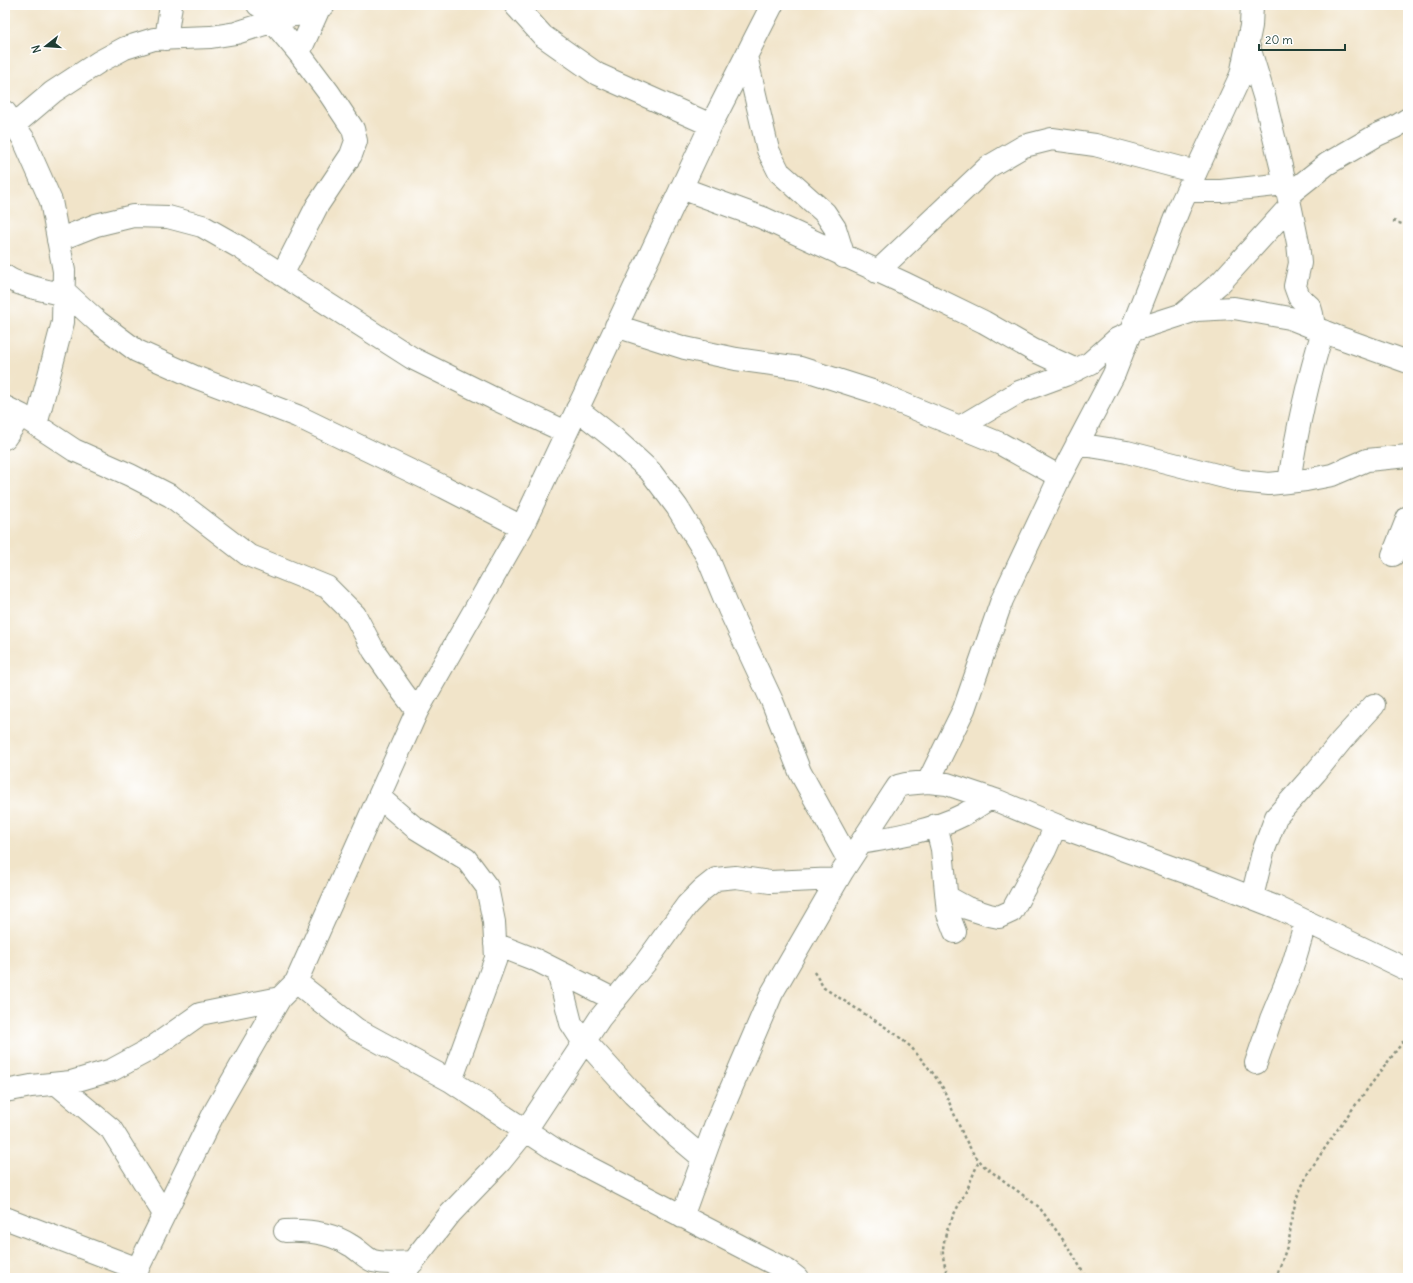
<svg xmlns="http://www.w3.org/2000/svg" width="1413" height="1283" font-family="Delius,sans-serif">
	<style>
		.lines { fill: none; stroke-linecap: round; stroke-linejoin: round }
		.minor-casing { stroke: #88907e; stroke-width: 24 }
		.path { stroke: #88907e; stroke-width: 2.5; stroke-dasharray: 3 3; stroke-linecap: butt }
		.minor { stroke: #fff; stroke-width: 22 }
	</style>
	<rect width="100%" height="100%" fill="#fff"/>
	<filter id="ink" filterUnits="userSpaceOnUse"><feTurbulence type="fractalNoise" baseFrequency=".025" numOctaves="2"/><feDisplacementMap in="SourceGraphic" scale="8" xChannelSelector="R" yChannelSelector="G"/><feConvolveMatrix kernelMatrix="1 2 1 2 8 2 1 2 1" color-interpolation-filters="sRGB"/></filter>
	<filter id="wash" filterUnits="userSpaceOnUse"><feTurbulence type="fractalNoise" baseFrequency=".012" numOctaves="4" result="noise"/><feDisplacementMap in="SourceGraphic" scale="16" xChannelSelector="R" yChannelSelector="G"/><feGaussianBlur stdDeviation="0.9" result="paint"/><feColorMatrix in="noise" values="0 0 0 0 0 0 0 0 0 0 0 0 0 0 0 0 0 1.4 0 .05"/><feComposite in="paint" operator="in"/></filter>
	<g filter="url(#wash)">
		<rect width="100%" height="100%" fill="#f1e4c9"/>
	</g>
	<g filter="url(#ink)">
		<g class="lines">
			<g class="minor-casing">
				<path id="minor" d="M258 5 296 15
					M515 5 543 36 597 74 711 125
					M273 22 299 53 329 93 353 129 356 141 351 155 317 206 282 275
					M166 39 171 5
					M1249 47 1264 96 1288 195 1298 243 1300 263 1295 286 1299 297 1310 307 1312 314 1314 327
					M299 53 320 6
					M746 56 768 150 779 172 825 213 835 228 844 257
					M5 112 23 138 51 201 64 271 63 322 36 425
					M14 125 53 92 99 62 125 48 154 39 211 37 236 33 324 5
					M681 188 763 218 904 283 984 322 1033 350 1076 370
					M1187 191H1221L1285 184
					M1288 195 1327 164 1377 135 1395 127 1408 119
					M58 240 96 225 133 216 168 217 202 226 239 247 412 358 493 398 566 432
					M877 272 988 167 1024 146 1052 139 1095 145 1196 172
					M5 276C15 285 49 291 64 295
					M64 291 98 322 137 351 195 377 297 416 444 487 522 527
					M1183 314 1221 282 1290 206
					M616 326 685 348 736 359 800 368 872 391 1001 444 1060 477
					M1131 331 1196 310 1234 308 1290 318 1335 336 1408 362
					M5 407 21 415 74 450 130 475 171 496 248 555 327 587 355 615 374 651 402 691 417 711
					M577 409 615 439 650 471 677 507 707 556 729 609 772 701 800 772 849 861
					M960 427 1019 392 1065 375 1090 363 1117 339 1130 333
					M5 438 21 415
					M1077 444 1127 452 1240 481 1269 484 1306 480 1332 475 1367 460 1408 456
					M1289 482C1297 429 1307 382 1323 331
					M1393 555 1408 517
					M928 782 964 709 1002 600 1060 477 1114 374 1179 208 1241 75 1251 26 1252 5
					M379 797 414 827 466 859 487 887 494 922 496 958 451 1081
					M936 825 942 849 948 914 955 932
					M861 843C894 837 934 830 963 815 972 810 981 804 990 798
					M947 897 967 908 989 915 999 917 1012 911 1045 850 1056 825
					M1252 897 1263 852 1276 817 1316 772 1341 741 1374 705
					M495 944 536 960 615 1000
					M558 972 571 1023 584 1043
					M296 982 356 1029 451 1081 557 1151 788 1271 797 1278
					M585 1041 633 1094 677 1136 703 1158
					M1256 1063 1271 1019 1292 968 1306 921
					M57 1084 111 1129 164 1214
					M5 1091 31 1086 71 1082 112 1070 149 1050 200 1014 280 998
					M682 1217 715 1126 772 993 842 872 894 792 898 786 906 784 928 782 947 784 998 801 1063 828 1207 880 1276 907 1408 970
					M5 1218 138 1269
					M285 1231C308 1230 331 1233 350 1245 358 1249 365 1258 373 1261 386 1264 399 1263 413 1262
					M133 1278 215 1111 280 998 296 982 417 711 522 527 711 125 772 5
					M400 1278 450 1214 500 1162 526 1130 600 1018 646 962 687 905 702 890 716 879 736 877 770 882 838 879"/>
			</g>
			<path class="path" d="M1393 221 1408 226
				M814 972 824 988 893 1032 911 1047 932 1072 943 1088 964 1137 973 1153 984 1166 1039 1207 1059 1234 1074 1256 1086 1278
				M947 1278C947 1269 942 1260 943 1250 944 1231 955 1212 964 1195 970 1184 974 1172 979 1161
				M1276 1278 1289 1241 1292 1216 1297 1197 1308 1173 1342 1123 1408 1035"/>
			<use href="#minor" class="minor"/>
		</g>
	</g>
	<rect width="1413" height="1283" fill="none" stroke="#fff" stroke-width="20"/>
	<g transform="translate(46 46) rotate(253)" stroke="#ffffff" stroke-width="3" paint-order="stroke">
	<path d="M0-3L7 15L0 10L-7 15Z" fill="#1f3d34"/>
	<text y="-6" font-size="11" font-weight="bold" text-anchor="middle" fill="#1f3d34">N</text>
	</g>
	<path d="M1259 44v6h86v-6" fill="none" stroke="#1f3d34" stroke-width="2"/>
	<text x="1265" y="44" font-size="12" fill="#1f3d34" stroke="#ffffff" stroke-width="3" paint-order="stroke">20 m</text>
</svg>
